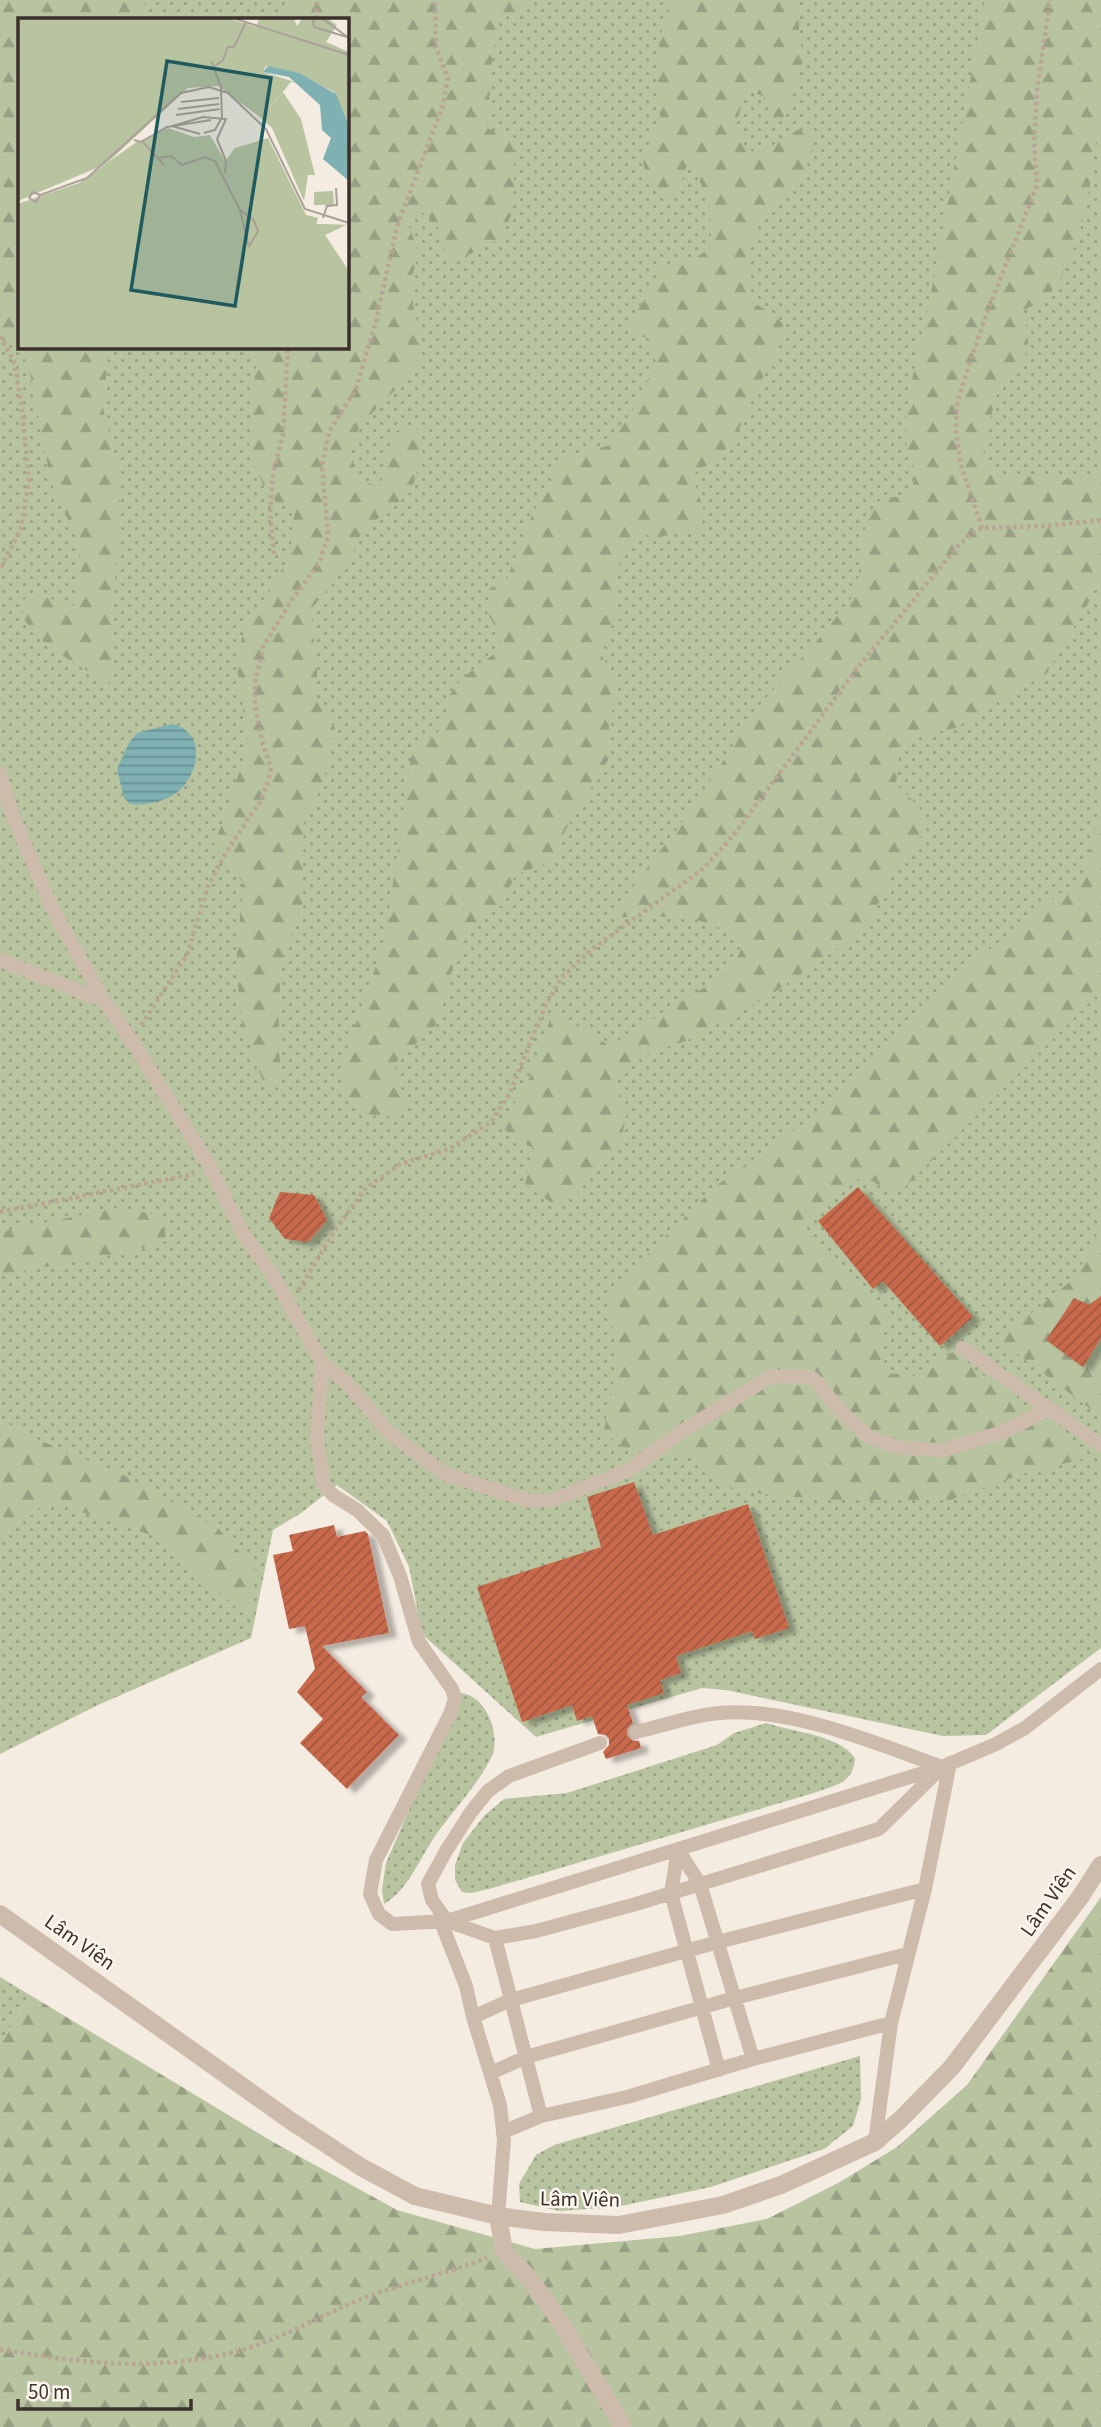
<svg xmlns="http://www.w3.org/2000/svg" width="1101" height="2427" font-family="'Source Sans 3',sans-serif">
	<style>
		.grass { fill: url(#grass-dots); fill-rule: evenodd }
		.forest { fill: url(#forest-firs) }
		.water { fill: url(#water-rules) }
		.building { fill: url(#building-hatch); filter: url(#shadow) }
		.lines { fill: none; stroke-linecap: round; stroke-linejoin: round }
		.path { stroke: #b9a596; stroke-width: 4.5; stroke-dasharray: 3.5 3.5; stroke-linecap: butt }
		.service { stroke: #cdbbac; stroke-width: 14 }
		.minor { stroke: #cdbbac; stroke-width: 18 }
		.labels { text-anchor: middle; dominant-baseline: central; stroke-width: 5; stroke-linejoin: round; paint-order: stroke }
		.street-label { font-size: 21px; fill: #3b302b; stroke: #fbf5ee }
		.inset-road { fill: none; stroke: #aaa098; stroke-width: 2 }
		.view { fill: #1f5a5e; fill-opacity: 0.15; stroke: #1f5a5e; stroke-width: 3.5 }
		.inset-edge { fill: none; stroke: #3b302b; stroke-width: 3.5 }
	</style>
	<defs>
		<pattern id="grass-dots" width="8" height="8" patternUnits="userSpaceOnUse" patternTransform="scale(1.75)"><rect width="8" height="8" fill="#b8c4a0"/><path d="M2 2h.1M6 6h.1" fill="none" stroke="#97a083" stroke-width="1.8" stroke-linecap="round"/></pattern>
		<pattern id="forest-firs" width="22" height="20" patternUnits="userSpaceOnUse" patternTransform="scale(1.75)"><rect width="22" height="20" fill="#b8c4a0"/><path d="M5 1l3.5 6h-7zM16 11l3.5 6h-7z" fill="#97a083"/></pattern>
		<pattern id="water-rules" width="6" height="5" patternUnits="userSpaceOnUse" patternTransform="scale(1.75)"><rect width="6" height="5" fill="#7fb0b2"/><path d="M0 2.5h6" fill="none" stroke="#699091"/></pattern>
		<pattern id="building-hatch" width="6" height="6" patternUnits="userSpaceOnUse" patternTransform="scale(1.75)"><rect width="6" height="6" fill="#c8694b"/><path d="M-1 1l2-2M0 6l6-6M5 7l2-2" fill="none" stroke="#a4573f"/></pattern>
		<filter id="shadow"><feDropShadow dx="8" dy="4.5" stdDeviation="2" flood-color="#0004"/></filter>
	</defs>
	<rect width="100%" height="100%" fill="#f4ebe1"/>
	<path class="grass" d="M0 0H1101V1648L986 1735 943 1736 726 1690 702 1688 536 1737 422 1634 409 1567 387 1521 337 1485 301 1513 273 1530 251 1638 98 1705 0 1754ZM19 19H346V346H19Z
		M460 1693C486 1694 501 1735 492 1756 480 1782 452 1812 435 1836 420 1858 408 1890 384 1904L382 1889 386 1863Z
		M766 1723C793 1732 839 1735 855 1758 853 1783 838 1784 817 1792L489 1889 471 1893 462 1892 455 1880V1865L463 1843 484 1816 504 1799 567 1793 717 1745 734 1733Z
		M0 1977 30 1995 0 2044Z
		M860 2056 861 2099 853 2126 824 2149 711 2187 616 2207 559 2211 520 2202 519 2184 536 2155 554 2145Z"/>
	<path class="forest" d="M0 0H145L142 19H19V345L0 336Z
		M285 0H531L521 13 501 18C489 53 491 91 487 128L504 134 515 143 513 211 501 238 453 263 445 256 441 231 421 211 414 212 409 226 419 253 412 277 413 305 420 332 422 359 401 384 360 425 351 448 356 478 381 488 384 460 395 432 410 425 422 433 421 460 411 491 384 515 364 527 353 552 333 583 311 609 317 672V702L335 728 330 761 318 794 304 823 302 903 281 964 278 1042 281 1072 276 1088 264 1084 242 1025 236 965 243 883 214 843 228 810 248 741 236 662 245 626 274 585 290 554 295 507 277 503 266 491 249 453 251 407 256 368 253 347 346 346V19H283Z
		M670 0H801L797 9 803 61 783 118 772 119 763 96 747 90 735 126 747 152 767 149 799 129 811 132 814 148 804 172 792 187 765 211 751 242 746 279 752 303 770 311 783 324 778 351 753 395 734 441 715 460 692 475 706 516 698 529 654 538 640 532C613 562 613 579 620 618L610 628 600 653 612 673 619 692 609 720 608 760 562 836 558 860 516 874 501 906 469 930 450 976 437 1024 395 1063 399 1088 406 1103 397 1117 367 1115 350 1101 339 1072 385 940 412 749 437 734 446 717 450 694 461 679 502 648 497 630 487 612 489 589 507 578 532 515 564 457 611 445 635 406 656 364 652 340 631 332 630 320 647 296 659 270 666 264 693 260 711 247 710 205 693 165 686 167 678 194 668 196 648 184 643 162 660 117 657 83 659 42Z
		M985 0H1101C1101 86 1101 234 1047 297 1041 303 1031 306 1024 310L1029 349 995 398 983 455 1000 474 1068 480 1101 476V576L1090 600 1047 673 955 728 901 741 896 784 920 808 927 830 899 862 866 929 766 998 688 1040 649 1053 611 1080 628 1107 620 1145 592 1166 577 1196 555 1205 525 1185 533 1148 500 1127 533 1072 549 1023V1018L554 1012 610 1046 729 972 745 943 725 930 690 917H620L613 908 631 889 694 807 756 709 823 634 856 592 867 517 878 502 886 497H901L913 490 914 467 907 454 906 415 909 394 931 293Z
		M21 347H109L103 408 121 481 109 684 48 647 23 619 25 598 42 596 74 606 81 548 51 482 30 374Z
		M1101 816V991L905 1187 888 1193 864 1174 803 1227 889 1311 881 1338 886 1373 921 1376 952 1352 1091 1457 1025 1473 950 1500H839L769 1495 729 1487 692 1456 627 1451 604 1432 609 1397 618 1368 608 1294 717 1185 840 1098 955 977 1085 874 1097 821Z
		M120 1207 163 1217 166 1241C112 1259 55 1263 0 1276V1232Z
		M1101 1228V1417L999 1340 1078 1275 1088 1249Z
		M0 1419 32 1437 130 1478 219 1529 257 1572 248 1618 157 1537 48 1501 0 1541Z
		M1101 1897V2427H0V2044L30 1995 273 2142 397 2210 535 2249 680 2236 767 2219 840 2182 897 2147 967 2085Z"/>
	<path class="water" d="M172 724C205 732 200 769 181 789 169 801 146 806 130 804L124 798 117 769 129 743 137 733Z"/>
	<path class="building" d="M858 1187 973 1317 940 1346 883 1281 873 1289 818 1221Z
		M280 1192 314 1195 327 1220 308 1242 285 1239 269 1218Z
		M1101 1296V1338L1083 1367 1046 1340 1074 1298 1089 1305Z
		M634 1482 653 1535 748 1504 789 1628 755 1639 752 1631 676 1656 681 1673 660 1680 664 1693 627 1705 633 1723 627 1729V1735L633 1741H639L641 1748 606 1759 603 1752 609 1745V1739L606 1735 598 1734 592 1716 577 1721 572 1705 522 1722 477 1587 601 1547 587 1497Z
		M334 1525 337 1537 365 1531 368 1534 389 1633 322 1646 367 1692 361 1697 399 1735 347 1789 300 1743 323 1719 297 1692 315 1669 305 1626 289 1629 273 1555 293 1551 289 1535Z"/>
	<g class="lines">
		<path class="path" d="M316 19 317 0
			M0 336 14 361 22 408 29 481 21 528 0 569
			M982 528 961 465 956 431 957 402 985 318 1037 185 1034 141 1037 90 1050 0
			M274 554 270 512 273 474 283 435 288 346
			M141 1025 187 955 208 886 225 854 259 803 268 782 271 768 262 741 255 705V683L263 647 291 601 319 563 328 537 322 465 329 432 356 389 376 321 397 226 442 108 448 78 436 48 435 0
			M0 1212 194 1174
			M299 1290 331 1236 365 1189 400 1164 449 1149 491 1122 510 1093 545 1006 562 977 591 950 703 869 732 837 856 670 957 547 971 534 982 528 1047 526 1101 520
			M0 2349C81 2364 168 2373 248 2348 292 2334 332 2309 375 2294 412 2281 450 2272 487 2258"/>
		<path class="service" d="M0 774 11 812 53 910 104 1001 132 1041 208 1163 241 1230 275 1279 322 1363 347 1383 388 1432 445 1474 530 1501 553 1500 629 1470 679 1433 772 1376 811 1377 820 1385 840 1411 869 1437 901 1448 943 1450 1006 1431 1050 1408
			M0 960 104 1001
			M962 1348 1101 1445
			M322 1363 317 1439 324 1485 333 1495 357 1510 383 1535 400 1576 419 1642 452 1689 455 1699 450 1714 376 1860 370 1894 379 1914 392 1924 447 1921 942 1767 996 1744 1025 1728 1101 1669
			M600 1743 509 1776 488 1791 471 1812 446 1851 428 1884 432 1900 447 1921 495 1938 536 1931 636 1904 879 1829 942 1767C878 1744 788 1706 720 1713 692 1715 663 1726 636 1732
			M678 1850 671 1893 719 2070
			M678 1850 700 1884 753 2059
			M441 1922 466 1986 473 2017 500 2105 504 2140 498 2216
			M495 1938 541 2116
			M473 2017 511 2000 718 1942 925 1889
			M491 2073 526 2057 735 1998 907 1954
			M503 2132 541 2116 627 2097 753 2059 891 2023
			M875 2142 891 2023 925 1889 950 1763"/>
		<path class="minor" d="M0 1914 291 2121 361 2167 415 2196 498 2216 544 2222 619 2225 723 2205 781 2185 875 2142 902 2118 952 2067 1081 1896 1101 1865
			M498 2216 504 2251 528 2277 556 2315 623 2427"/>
	</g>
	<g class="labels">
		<g class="street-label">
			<text transform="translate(1048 1901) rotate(-55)">Lâm Viên</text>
			<text transform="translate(80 1942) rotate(35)">Lâm Viên</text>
			<text transform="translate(580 2199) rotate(1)">Lâm Viên</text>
		</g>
	</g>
	<g transform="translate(18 18)">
		<rect width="331" height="331" fill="#f4ebe1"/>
		<path d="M265 74 283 101 297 157H290L286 183 254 110 243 100ZM150 110 176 119 192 117 207 143 217 130 250 120 288 197 300 200 298 206 328 207 307 217 331 253V330H0V186L61 165 117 125Z" fill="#b8c4a0"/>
		<path d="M0 1H212L238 9 241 1H276L279 8 284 1H310L319 7 308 24 331 34V108L316 74 279 55 248 48 245 54 280 65 273 64 243 100 200 68 170 70 88 146 0 183ZM250 123 288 197 300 200 298 206 328 207 300 220 271 190 254 182 253 172 219 171 248 169 216 136 217 132 235 146 247 138 245 128ZM122 126 142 147 74 191 82 208 159 161 153 146 147 147 135 135 170 137 181 144 179 157 127 190 91 223 96 230 143 205 142 196 149 188 175 178 180 167 186 175 179 185 175 181 162 186 172 194 138 229 114 294 118 300 133 294 132 286 138 281 134 277 140 278 145 265H149L142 262 149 254 148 244 159 228 166 227 171 208 196 177 201 182 189 211 153 254 154 262 158 261 155 274 132 325 123 322 120 330H104L119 307 113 303 90 330H77L93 306 98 280 112 268 129 236V229L118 227 101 231 80 255 93 261 103 246 90 274 81 281 85 285 72 302 67 323 59 330H0V186L63 165ZM207 182 209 206 197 232 198 254 175 330H150L159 313 161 290 171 277V261L178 257 181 262 182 248 190 241 184 239 196 226ZM262 199 303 255 318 292 331 302 328 310 320 309 291 250 270 230ZM216 222 224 230 217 235 220 255 232 267 228 271 249 330H182L206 277 216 274 210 262ZM288 280 311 305 314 323 300 311ZM266 288 273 314 282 330H260L259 325Z" fill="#b8c4a0"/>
		<path d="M315 173 316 187H296V174Z" fill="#b8c4a0"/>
		<path d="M250 48 281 55 318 76 331 108V163L305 141 313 120 304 112 302 87 271 59 245 54Z" fill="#7fb0b2"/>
		<path class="inset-road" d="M218 1 331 37M295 1 296 9 329 19M305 1 331 20M193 43 203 69 204 101M194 50 205 42 210 29H216L228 4M163 84 201 80M160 91 201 86M158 97 202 91M154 108 185 99 208 101 199 121 208 143 207 155M154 108 182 116M186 115 197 112 203 101M116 122 123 124 149 109 193 102M124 123 146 147M139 140 153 138 164 147 187 139 197 143 222 192 231 229M22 177 15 174 11 180 18 184 22 177 69 160 163 75 191 69 210 75 248 111 287 191 331 205M222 192 235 201 240 213 231 229M305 200 309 188 319 187 318 170"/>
		<path class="view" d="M149 43 253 60 217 288 113 272Z"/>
		<rect width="331" height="331" class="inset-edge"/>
	</g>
	<path d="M18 2399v10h173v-10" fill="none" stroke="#3b302b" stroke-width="3.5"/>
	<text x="28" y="2399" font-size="21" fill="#3b302b" stroke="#fbf5ee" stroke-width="5" paint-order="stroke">50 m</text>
</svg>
